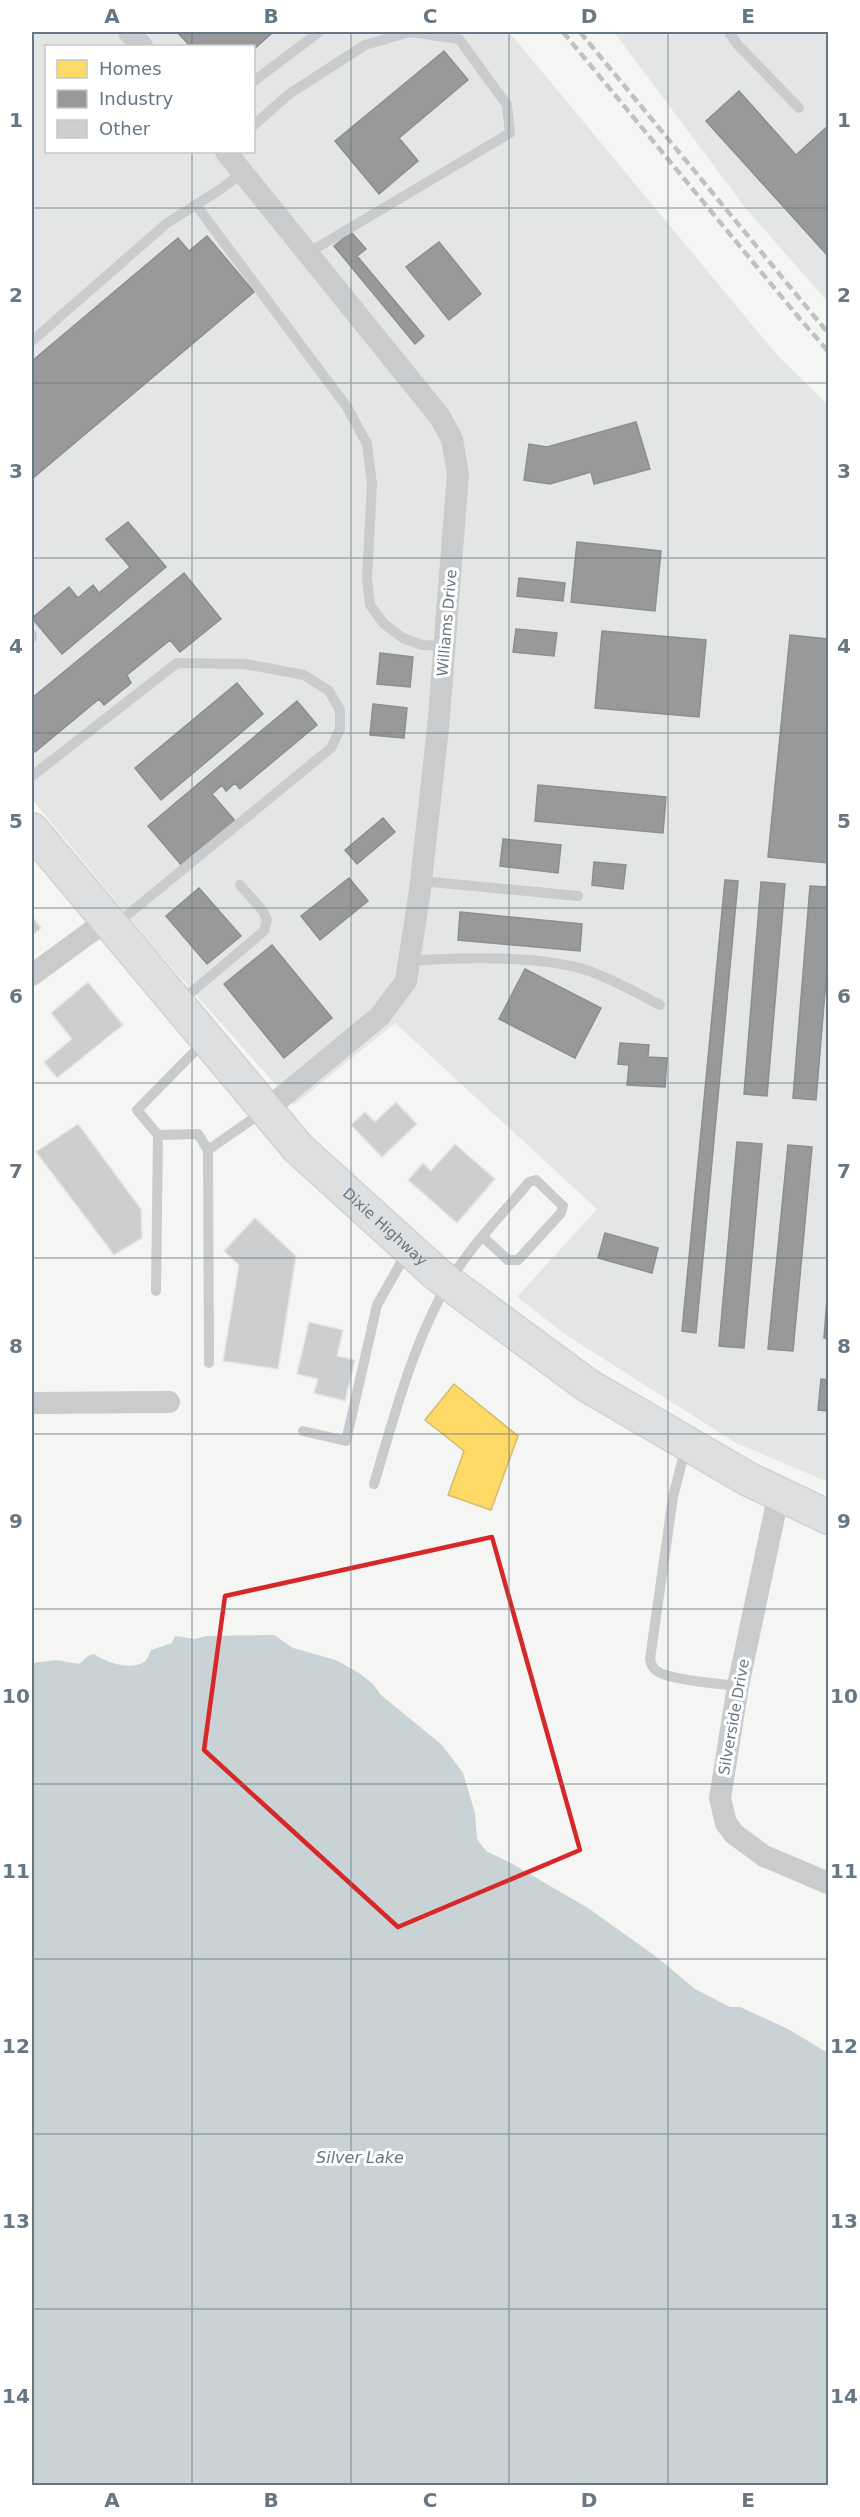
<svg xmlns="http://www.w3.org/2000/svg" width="860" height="2517" font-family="'DejaVu Sans',sans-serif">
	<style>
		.built { fill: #e4e5e5; fill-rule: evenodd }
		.water { fill: #c9d2d4 }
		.homes { fill: #ffd966; stroke: #d1bc6f; stroke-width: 1.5 }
		.industry { fill: #999; stroke: #8a8f93; stroke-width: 1.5 }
		.building { fill: #cccecf; stroke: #e4e4e4; stroke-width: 1.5 }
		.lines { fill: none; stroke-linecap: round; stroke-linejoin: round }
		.primary-casing { stroke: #d1d2d2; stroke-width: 36 }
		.service { stroke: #cacbcc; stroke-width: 10 }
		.minor { stroke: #cacbcc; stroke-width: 22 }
		.primary { stroke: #dedfe0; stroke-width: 33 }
		.rail { stroke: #bfc1c2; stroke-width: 4.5; stroke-dasharray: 9 4.5; stroke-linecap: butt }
		.marked { fill: none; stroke: #d62828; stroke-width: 4.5; stroke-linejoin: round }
		.grid { fill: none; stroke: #667784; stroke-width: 1.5; stroke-opacity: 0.55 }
		.labels { text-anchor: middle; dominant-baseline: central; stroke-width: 6; stroke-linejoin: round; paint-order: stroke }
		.street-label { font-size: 15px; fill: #667784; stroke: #fff }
		.water-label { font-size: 16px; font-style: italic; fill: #627980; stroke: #fff }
		.neatline { fill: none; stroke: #667784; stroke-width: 2 }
		.grid-label { font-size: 20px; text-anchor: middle; font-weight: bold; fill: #667784 }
	</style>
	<rect width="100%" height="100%" fill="#f5f5f4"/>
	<path class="built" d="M32 32H509L778 356 828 405V1482L736 1443 566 1335 517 1297 597 1209 395 1023 294 1105 156 950 32 799ZM46 46H254V152H46Z
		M614 32H828V302L747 210Z"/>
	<path class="water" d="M274 1635 293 1648 336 1660 359 1673 373 1684 381 1695 442 1745 463 1773 475 1813 477 1839 486 1851 507 1861 588 1908 658 1958 695 1989 730 2007H740L788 2029 828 2053V2485H32V1663L56 1660 79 1664 88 1656 94 1654C105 1662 131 1671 144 1662 148 1659 149 1654 151 1650L172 1643 175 1636 195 1639 206 1636Z"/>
	<path class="homes" d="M454 1384 518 1436 491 1510 448 1495 464 1451 425 1420Z"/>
	<path class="industry" d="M177 32H269L271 34 254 49V46H190Z
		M444 51 468 80 399 138 418 161 379 194 335 141Z
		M739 91 796 155 828 126V256L706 121Z
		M351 232 366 249 357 256 424 336 415 344 334 246Z
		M207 236 254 292 32 479V361L178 238 189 251Z
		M439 242 481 294 449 320 406 267Z
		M636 422 650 469 594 484 591 472 550 484 524 480 529 444 547 447Z
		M128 522 166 567 62 654 32 618 69 587 78 598 93 585 99 593 130 567 106 539Z
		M577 542 661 551 655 611 571 602Z
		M184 573 221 619 180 652 170 640 127 675 131 683 104 705 99 699 35 752 32 748V698Z
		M519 578 565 583 563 601 517 596Z
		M516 629 557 633 554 656 513 652Z
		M602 631 706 640 699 717 595 708Z
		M790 635 828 639V863L768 857Z
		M380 653 413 657 410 687 377 684Z
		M237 683 263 714 161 800 135 768Z
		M297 701 317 725 240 789 235 783 226 791 222 785 212 794 236 822 183 867 148 826Z
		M373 704 407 708 404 738 370 735Z
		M538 785 666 797 663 833 535 821Z
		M383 818 395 832 357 864 345 850Z
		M503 839 561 845 558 873 500 866Z
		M594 862 626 865 623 889 592 885Z
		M349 878 368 901 320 940 301 916Z
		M725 880 738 881 696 1333 682 1331Z
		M761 882 785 884 767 1096 744 1094Z
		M810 886 828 887V956L816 1100 793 1098Z
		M199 888 241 936 207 964 166 916Z
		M460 912 582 924 580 951 458 940Z
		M272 945 332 1018 284 1058 224 984Z
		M525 969 601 1008 575 1058 499 1019Z
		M620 1043 649 1045 648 1057 667 1058 665 1087 627 1085 629 1065 618 1064Z
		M737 1142 762 1144 744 1348 719 1346Z
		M788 1145 812 1147 793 1351 768 1349Z
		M605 1233 658 1248 652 1273 598 1258Z
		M828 1286V1339L824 1338Z
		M821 1379 828 1380V1411L818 1410Z"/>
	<path class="building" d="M32 916 41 928 32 936Z
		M88 982 123 1025 57 1078 44 1062 72 1039 51 1013Z
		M396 1102 417 1124 382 1157 351 1125 365 1112 375 1122Z
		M78 1124 141 1209 142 1238 114 1255 36 1152Z
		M455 1144 495 1179 457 1223 408 1180 423 1163 431 1171Z
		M255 1218 296 1256 278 1369 223 1361 239 1265 224 1251Z
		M309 1322 343 1330 337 1356 355 1360 345 1401 314 1393 318 1379 297 1374Z"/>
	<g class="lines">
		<g class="primary-casing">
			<g id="primary">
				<path id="s1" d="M32 830 298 1148 438 1275 587 1385 748 1479 828 1517"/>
			</g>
		</g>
		<path class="service" d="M729 32 737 44 799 108
			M254 81 319 32
			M254 125 289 94 365 45 410 32
			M196 205 347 407 367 444 372 484 367 578 370 605 384 624 403 638 422 645 445 646
			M308 253 510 133 507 105 459 39 411 32
			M32 341 167 223 221 189 243 172
			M32 635V638
			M32 776 177 663 245 664 304 675 329 691 340 710V729L331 748 115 925
			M421 881 578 896
			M409 961C459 957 542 955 589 971 614 980 637 993 660 1005
			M180 1002 264 931 267 920 263 911 240 885
			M205 1041 137 1110 158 1135 198 1134 208 1150
			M156 1291 158 1135
			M209 1363 208 1150 264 1111
			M303 1431 346 1441 377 1305 407 1252
			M686 1446 673 1497 650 1659C651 1664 652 1668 657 1671 669 1680 720 1684 738 1686
			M374 1484C394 1417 413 1342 449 1282 471 1245 502 1215 529 1182L536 1180 563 1206 561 1213 518 1260H508L483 1237"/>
		<path class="minor" d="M129 32 142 46
			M226 152 440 417 452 439 458 474 438 728 420 890 406 981 380 1016 266 1110
			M32 975 107 920
			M32 1403 169 1402
			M779 1493 738 1686 720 1798 726 1823 734 1834 764 1856 828 1883"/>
		<use href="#primary" class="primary"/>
		<path class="rail" d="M563 32 800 319 828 351
			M580 32 828 333"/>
	</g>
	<path class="marked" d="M492 1537 580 1850 398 1927 204 1750 225 1596Z"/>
	<path class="grid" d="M192 32V46M351 32V2486M509 32V2486M668 32V2486M192 152V2486M32 208H828M32 383H828M32 558H828M32 733H828M32 908H828M32 1083H828M32 1258H828M32 1434H828M32 1609H828M32 1784H828M32 1959H828M32 2134H828M32 2309H828"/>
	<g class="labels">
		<g class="street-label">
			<text transform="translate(447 623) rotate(-85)">Williams Drive</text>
			<text stroke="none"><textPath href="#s1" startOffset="532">Dixie Highway</textPath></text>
			<text transform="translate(734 1717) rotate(-80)">Silverside Drive</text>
		</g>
		<g class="water-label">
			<text x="360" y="2157">Silver Lake</text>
		</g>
	</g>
	<rect width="860" height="2517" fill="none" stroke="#ffffff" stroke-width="66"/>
	<rect x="45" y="45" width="210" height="108" fill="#ffffff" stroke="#c2c9ce" stroke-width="1.5"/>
	<rect x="57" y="60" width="30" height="18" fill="#ffd966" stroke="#c2c9ce" stroke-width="1.5"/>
	<text x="99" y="75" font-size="18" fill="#667784">Homes</text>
	<rect x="57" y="90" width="30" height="18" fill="#999999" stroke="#c2c9ce" stroke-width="1.5"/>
	<text x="99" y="105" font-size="18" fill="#667784">Industry</text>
	<rect x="57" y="120" width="30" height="18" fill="#cccecf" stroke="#c2c9ce" stroke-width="1.5"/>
	<text x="99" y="135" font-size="18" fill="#667784">Other</text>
	<rect x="33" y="33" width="794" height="2451" class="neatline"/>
	<g class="grid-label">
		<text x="112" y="23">A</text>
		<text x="271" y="23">B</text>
		<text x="430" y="23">C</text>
		<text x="589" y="23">D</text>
		<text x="748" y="23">E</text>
		<text x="16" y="127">1</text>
		<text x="844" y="127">1</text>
		<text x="16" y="302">2</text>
		<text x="844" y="302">2</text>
		<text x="16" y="478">3</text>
		<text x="844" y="478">3</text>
		<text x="16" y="653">4</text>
		<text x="844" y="653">4</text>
		<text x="16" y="828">5</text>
		<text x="844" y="828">5</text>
		<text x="16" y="1003">6</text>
		<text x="844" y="1003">6</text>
		<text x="16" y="1178">7</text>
		<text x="844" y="1178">7</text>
		<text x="16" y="1353">8</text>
		<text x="844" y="1353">8</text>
		<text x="16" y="1528">9</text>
		<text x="844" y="1528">9</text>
		<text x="16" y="1703">10</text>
		<text x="844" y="1703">10</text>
		<text x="16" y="1878">11</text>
		<text x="844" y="1878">11</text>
		<text x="16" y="2053">12</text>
		<text x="844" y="2053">12</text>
		<text x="16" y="2228">13</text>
		<text x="844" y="2228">13</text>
		<text x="16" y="2403">14</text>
		<text x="844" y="2403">14</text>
		<text x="112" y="2507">A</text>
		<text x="271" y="2507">B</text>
		<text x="430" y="2507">C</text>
		<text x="589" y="2507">D</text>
		<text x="748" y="2507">E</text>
	</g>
</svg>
